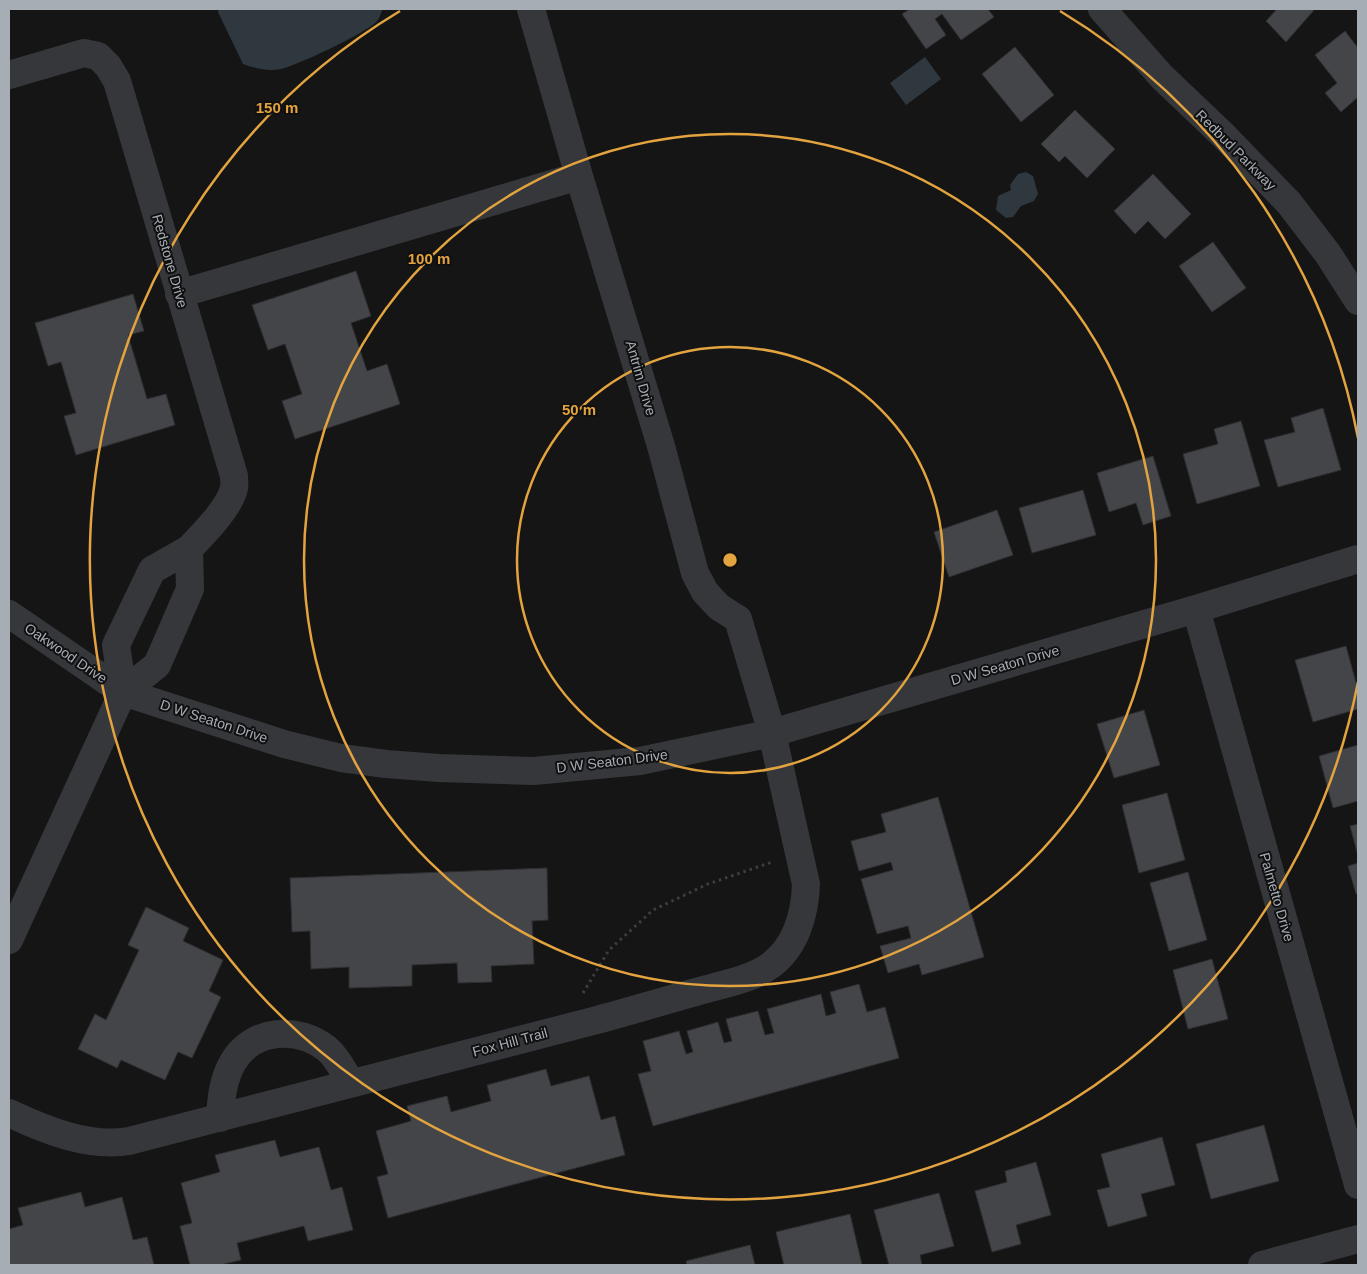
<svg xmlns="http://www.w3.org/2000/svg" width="1367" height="1274" font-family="Arial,sans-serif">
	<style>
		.water { fill: #2f383e }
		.building { fill: #444549; stroke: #2f2f32 }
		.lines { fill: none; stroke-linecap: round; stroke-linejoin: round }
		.path { stroke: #3c3e42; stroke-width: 3; stroke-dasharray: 2.5 4; stroke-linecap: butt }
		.minor { stroke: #36373b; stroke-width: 28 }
		.ring { fill: none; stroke: #e3a33f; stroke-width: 2.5 }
		.labels { text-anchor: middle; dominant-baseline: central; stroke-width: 4; stroke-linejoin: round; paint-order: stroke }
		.street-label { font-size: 14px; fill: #a7adb5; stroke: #101011 }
		.centre { fill: #e3a33f; stroke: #101011; stroke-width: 2.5 }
		.ring-label { font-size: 15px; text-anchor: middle; font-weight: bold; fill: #e3a33f; stroke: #101011; stroke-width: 4; stroke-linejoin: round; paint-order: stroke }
	</style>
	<rect width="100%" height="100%" fill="#151516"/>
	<path class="water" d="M219 9H383C381 12 380 17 378 20 369 32 298 65 281 69 268 72 254 68 243 64L218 12Z
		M925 57 941 79 906 105 890 83Z
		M1026 172 1033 176 1038 194 1034 201 1021 206 1013 217 1006 218 996 210 998 196 1011 190 1010 185 1018 174Z"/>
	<path class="building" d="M910 9H988L994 17 961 40 942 14 935 19 946 35 926 49 902 14Z
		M1277 9H1315L1286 42 1266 21Z
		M1345 31 1358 48V97L1341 112 1325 93 1337 83 1315 55Z
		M1015 47 1054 95 1021 122 982 74Z
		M1075 110 1115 149 1087 178 1065 156 1059 162 1041 144Z
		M1153 174 1191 214 1165 239 1148 221 1135 234 1114 211Z
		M1213 242 1246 288 1212 312 1179 266Z
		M356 271 371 316 351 323 367 371 387 364 400 404 295 439 282 401 302 394 285 344 268 350 252 305Z
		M133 294 144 331 128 335 147 399 166 394 175 425 76 455 64 416 76 413 61 362 48 366 35 323Z
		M1323 408 1341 470 1278 487 1264 440 1295 432 1291 418Z
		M1241 421 1260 486 1197 504 1183 454 1218 444 1214 429Z
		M1153 456 1171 516 1143 525 1136 503 1109 512 1097 473Z
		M1083 490 1096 535 1032 553 1019 508Z
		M997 510 1013 555 949 577 934 532Z
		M1346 646 1358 690V709L1313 722 1295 660Z
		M1144 710 1160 765 1114 778 1097 724Z
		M1358 745V801L1333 808 1319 756Z
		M1167 793 1185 860 1139 873 1122 805Z
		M938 797 984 957 922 975 919 964 888 973 880 946 911 938 908 926 877 934 861 879 893 870 891 862 859 871 851 841 886 832 881 814Z
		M1358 824V856L1350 826Z
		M1358 863V893L1356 894 1348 866Z
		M547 868 548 920 532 921 534 964 491 966 492 982 458 983 457 963 412 965V986L349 988V967L311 969 310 931 292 932 290 878Z
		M1188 872 1207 940 1169 951 1150 883Z
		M146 907 189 928 183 941 223 960 209 991 221 997 192 1058 178 1052 165 1080 121 1060 117 1068 78 1049 95 1014 106 1020 139 950 128 945Z
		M1212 959 1228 1019 1188 1029 1173 970Z
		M859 984 867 1012 885 1007 899 1058 653 1126 638 1074 651 1071 643 1041 679 1031 686 1054 693 1052 687 1031 718 1022 724 1043 732 1041 726 1019 758 1011 765 1035 774 1033 767 1009 821 994 826 1016 836 1013 830 992Z
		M546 1069 551 1086 589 1076 601 1120 615 1116 625 1155 388 1218 377 1177 388 1174 376 1131 411 1121 407 1106 447 1096 451 1112 491 1101 487 1085Z
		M1264 1125 1279 1181 1211 1199 1196 1144Z
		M1162 1137 1175 1185 1141 1194 1147 1216 1108 1227 1097 1190 1110 1187 1101 1154Z
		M275 1140 280 1157 319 1147 331 1190 342 1187 353 1230 308 1241 304 1226 237 1243 241 1260 220 1265H190L180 1226 192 1223 181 1183 220 1172 215 1155Z
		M1036 1162 1051 1215 1016 1225 1021 1244 992 1252 975 1191 1007 1182 1005 1171Z
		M81 1192 85 1207 122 1197 133 1240 147 1237 154 1265H9V1229L23 1225 18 1208Z
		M939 1193 954 1246 920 1255 922 1265H889L874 1210Z
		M850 1214 862 1265H784L776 1232Z
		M750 1245 755 1265H687L686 1261Z"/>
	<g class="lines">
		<path class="path" d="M583 993 609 950 653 910 708 884 772 862"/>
		<path class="minor" d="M1102 9 1162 77 1223 135 1289 203 1328 254 1358 301
			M9 75 84 53 98 56 108 66 117 81 234 476C234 480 235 485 234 488 229 509 203 534 189 549
			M179 294 579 176
			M1196 609 1358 1185
			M9 614 123 692 284 744 341 758 386 764 439 768 534 771 640 761 772 733 1196 609 1358 559
			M9 940 123 692 157 665 190 589 189 549 152 570 116 645 123 692
			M9 1113C45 1130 89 1148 129 1141 285 1100 441 1060 597 1020 634 1010 670 999 707 989 728 983 754 978 771 965 796 946 805 914 806 884L772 733 738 619 719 607 705 592 695 573 661 446 579 176 531 9
			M220 1118C221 1099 223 1079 233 1062 253 1028 298 1026 327 1049 337 1057 344 1072 351 1083
			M1262 1265 1358 1239"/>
	</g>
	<g class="ring">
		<circle cx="730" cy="560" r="213"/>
		<circle cx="730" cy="560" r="426"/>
		<path d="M1358 682A640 640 0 1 1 400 11M1060 11A640 640 0 0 1 1358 438"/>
	</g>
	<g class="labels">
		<g class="street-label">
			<text transform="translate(1236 150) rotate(45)">Redbud Parkway</text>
			<text transform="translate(170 261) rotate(74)">Redstone Drive</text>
			<text transform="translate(641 378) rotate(74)">Antrim Drive</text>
			<text transform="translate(66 653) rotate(34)">Oakwood Drive</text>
			<text transform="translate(1005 665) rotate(-16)">D W Seaton Drive</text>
			<text transform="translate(214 721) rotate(18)">D W Seaton Drive</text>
			<text transform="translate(612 761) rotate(-7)">D W Seaton Drive</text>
			<text transform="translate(1277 897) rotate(74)">Palmetto Drive</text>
			<text transform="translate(510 1042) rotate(-15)">Fox Hill Trail</text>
		</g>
	</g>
	<circle cx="730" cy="560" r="8" class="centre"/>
	<g class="ring-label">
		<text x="277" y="113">150 m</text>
		<text x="429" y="264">100 m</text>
		<text x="579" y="415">50 m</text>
	</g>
	<rect width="1367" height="1274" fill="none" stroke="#a7adb5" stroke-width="20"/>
</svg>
